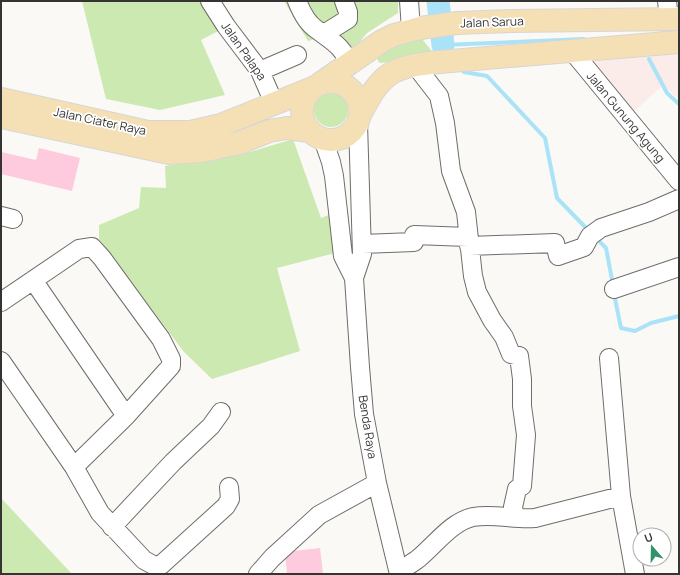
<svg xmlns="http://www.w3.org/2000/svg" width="680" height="575" font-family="Manrope,sans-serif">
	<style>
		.industrial { fill: #fbebe9 }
		.green { fill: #cce9b2 }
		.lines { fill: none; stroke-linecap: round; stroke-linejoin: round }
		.stream { stroke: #aae3f7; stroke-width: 4 }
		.river { stroke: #aae3f7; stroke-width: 23 }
		.building { fill: #fecade }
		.minor-casing { stroke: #6e6d6a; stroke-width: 20 }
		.major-casing { stroke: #d7d6d6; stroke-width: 24 }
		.minor { stroke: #fff; stroke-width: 18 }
		.major { stroke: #f5e0b5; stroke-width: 22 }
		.labels { text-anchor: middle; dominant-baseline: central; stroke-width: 3.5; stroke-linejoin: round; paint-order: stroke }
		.street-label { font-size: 12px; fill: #353433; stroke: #fff }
	</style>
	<rect width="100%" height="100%" fill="#faf9f6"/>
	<path class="industrial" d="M679 38V99L663 85 631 114 568 49Z"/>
	<path class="green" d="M82 1H211L224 28 201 40 225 95 160 110 106 99Z
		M284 1H398V13L367 33 349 55 337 32 308 41Z
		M416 38 422 39 435 55 434 58 380 63 378 61 377 57 395 47Z
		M314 110a17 17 0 1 1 34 0a17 17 0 1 1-34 0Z
		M293 139 321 218 334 213 339 252 277 268 300 351 212 379 184 352 99 239V225L139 208 141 187 166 188 165 166 243 154Z
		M1 498 72 574H1Z"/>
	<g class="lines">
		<path class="stream" d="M443 45 450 54
			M443 45 584 39
			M649 59 667 93 679 104
			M460 67 464 72 487 76 545 138 557 198 589 231
			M596 238 606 248 613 285
			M614 294 621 328 635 331 651 323 679 316"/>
		<path class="river" d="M438 1 443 45"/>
	</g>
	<path class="building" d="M39 148 80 158 72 191 1 174V152L36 160Z
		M320 548 323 574H287L285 552Z"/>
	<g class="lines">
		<g class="minor-casing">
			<path id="minor" d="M210 1 226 26 260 71 274 103
				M297 1C301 11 307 23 316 29 330 40 345 47 349 66
				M409 1 411 29
				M667 1 669 19
				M324 34 348 19V12L344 1
				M573 52 679 181
				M415 65 439 96 445 123 451 171 466 212 473 276 477 292 492 320 504 337 511 354 519 356 522 379V406L526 435 522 486 517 489 513 507 515 517
				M260 71 297 55
				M358 123 362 254 354 278 360 367 364 414 377 483 399 574
				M323 139 331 162 334 176 343 256 354 278
				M1 216 13 219
				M362 244 414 242V235L468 237
				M469 246 555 243 558 256 584 247 590 236 601 228 649 212 679 199
				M33 280 126 416
				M614 289 679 267
				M1 302 79 249 92 247 102 258 161 339 171 359V366L126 416 74 467
				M609 358 621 496 635 574
				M1 361 74 467 100 513 144 560 157 567 161 565 226 506 230 499 229 487
				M112 527 173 462 211 426 221 412
				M399 572C405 567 413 563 419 558 436 544 451 522 473 517 494 513 514 520 535 518L621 496
				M258 574 272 558 319 515 377 483"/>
		</g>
		<g class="major-casing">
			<path id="major" d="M302 111a29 29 0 1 1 58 0a29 29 0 1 1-58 0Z
				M321 83 382 41 394 35 420 28 457 23 510 21 679 19
				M1 99 148 132H190L221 125 313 88
				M360 115C382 72 391 67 439 62L679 42
				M1 117 169 153 202 151 239 143 269 131 287 128 309 131"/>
		</g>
		<use href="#minor" class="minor"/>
		<use href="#major" class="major"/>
	</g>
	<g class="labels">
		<g class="street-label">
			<text transform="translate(492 22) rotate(-2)">Jalan Sarua</text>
			<text transform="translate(244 51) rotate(55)">Jalan Palapa</text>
			<text transform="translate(626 117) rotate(50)">Jalan Gunung Agung</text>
			<text transform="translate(100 121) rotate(12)">Jalan Ciater Raya</text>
			<text transform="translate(368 427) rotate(81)">Benda Raya</text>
		</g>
	</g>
	<rect width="680" height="575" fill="none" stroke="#353433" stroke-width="4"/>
	<g transform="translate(652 547) rotate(340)"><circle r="19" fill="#ffffff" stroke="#aeaead"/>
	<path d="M0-3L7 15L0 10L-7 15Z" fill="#32926b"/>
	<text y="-6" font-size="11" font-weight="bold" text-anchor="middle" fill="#353433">U</text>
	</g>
</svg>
